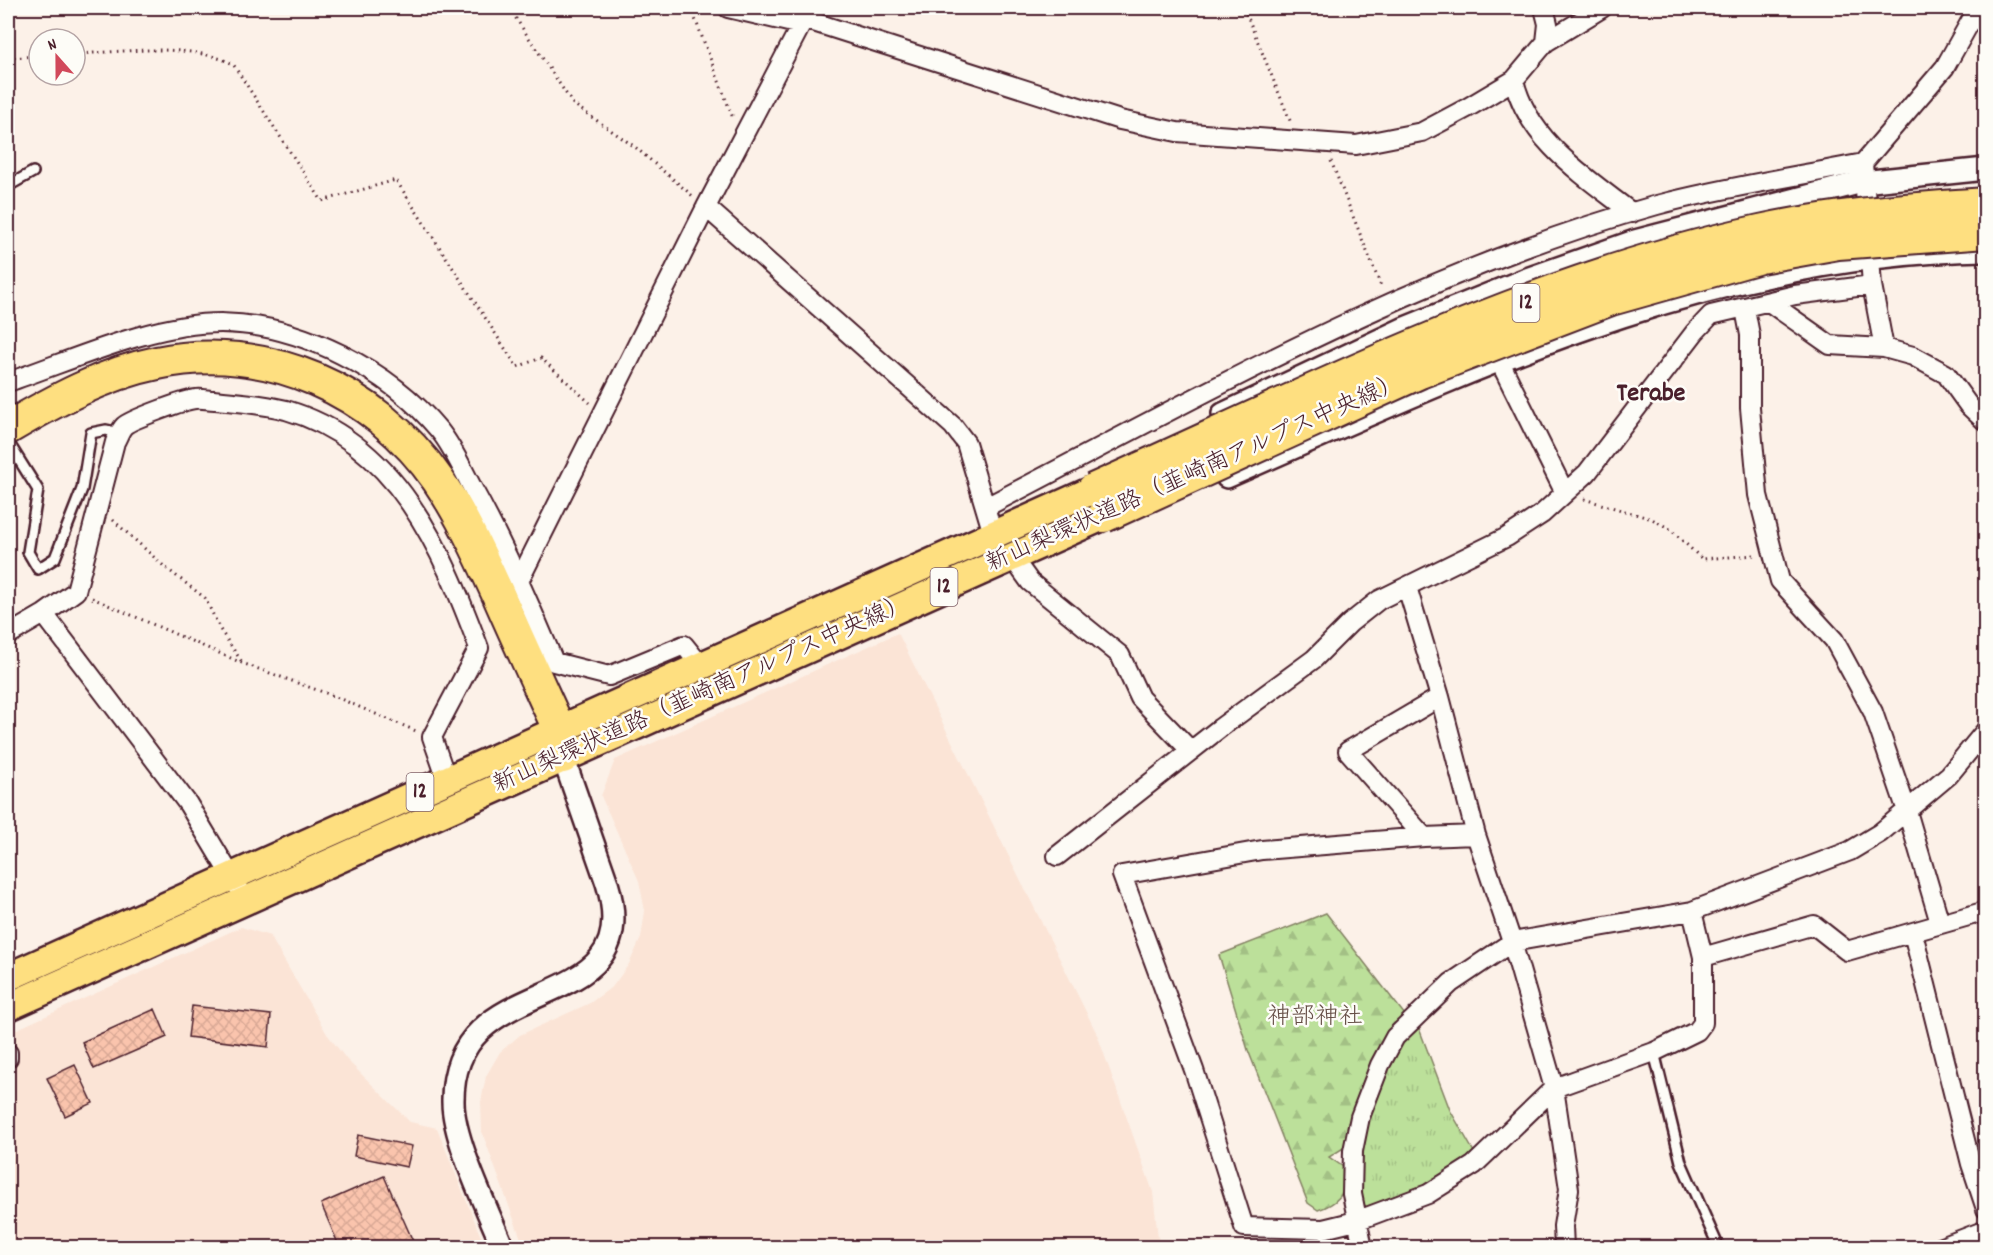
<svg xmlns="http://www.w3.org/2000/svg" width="1993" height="1255" font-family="Dekko,'Klee One',sans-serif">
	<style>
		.built { fill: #fbe4d6 }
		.forest { fill: url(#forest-firs); stroke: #838062; stroke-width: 1.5 }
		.park { fill: url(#park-tufts); stroke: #838062; stroke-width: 1.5 }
		.building { fill: url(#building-cross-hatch); stroke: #4a1f2b; stroke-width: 1.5 }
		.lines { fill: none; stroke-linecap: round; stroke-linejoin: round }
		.service-casing { stroke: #4a1f2b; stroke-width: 14 }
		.minor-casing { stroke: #4a1f2b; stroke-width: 22 }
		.tertiary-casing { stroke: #4a1f2b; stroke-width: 26 }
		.primary-casing { stroke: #4a1f2b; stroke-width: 32 }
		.motorway-casing { stroke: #4a1f2b; stroke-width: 36 }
		.path { stroke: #4a1f2b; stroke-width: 3; stroke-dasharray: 1.5 4.5; stroke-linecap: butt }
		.service { stroke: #fdfcf7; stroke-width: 9 }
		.minor { stroke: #fdfcf7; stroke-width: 18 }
		.tertiary { stroke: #fdfcf7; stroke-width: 21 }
		.primary { stroke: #fedf80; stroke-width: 27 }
		.motorway { stroke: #fedf80; stroke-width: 32 }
		.motorway-bridge-casing { stroke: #4a1f2b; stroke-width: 36; stroke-linecap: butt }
		.motorway-bridge { stroke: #fedf80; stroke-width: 32 }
		.labels { text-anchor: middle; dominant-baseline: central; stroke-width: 5; stroke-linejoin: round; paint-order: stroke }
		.shield { fill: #fdfcf7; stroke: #806168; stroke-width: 1.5 }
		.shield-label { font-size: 22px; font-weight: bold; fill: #4a1f2b }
		.street-label { font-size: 24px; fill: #4a1f2b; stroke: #fdfcf7 }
		.park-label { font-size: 24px; fill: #664f47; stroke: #fdfcf7 }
		.quarter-label { font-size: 27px; font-weight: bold; fill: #4a1f2b; stroke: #fdfcf7 }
	</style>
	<defs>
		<pattern id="forest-firs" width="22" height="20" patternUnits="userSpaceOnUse" patternTransform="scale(1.5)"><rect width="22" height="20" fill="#bce09a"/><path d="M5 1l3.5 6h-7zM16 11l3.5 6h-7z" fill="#a3c085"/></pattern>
		<pattern id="park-tufts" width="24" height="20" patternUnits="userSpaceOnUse" patternTransform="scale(1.5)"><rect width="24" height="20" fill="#bce09a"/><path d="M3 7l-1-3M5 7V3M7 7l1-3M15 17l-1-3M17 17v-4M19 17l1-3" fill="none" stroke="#a3c085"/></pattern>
		<pattern id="building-cross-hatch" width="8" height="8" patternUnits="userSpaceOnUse" patternTransform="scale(1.5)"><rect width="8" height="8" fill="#fac4ad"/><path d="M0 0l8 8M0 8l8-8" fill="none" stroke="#d8a895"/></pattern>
	</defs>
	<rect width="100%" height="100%" fill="#fcf1e8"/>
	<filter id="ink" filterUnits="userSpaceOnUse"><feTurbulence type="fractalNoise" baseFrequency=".0167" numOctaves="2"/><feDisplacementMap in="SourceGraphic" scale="12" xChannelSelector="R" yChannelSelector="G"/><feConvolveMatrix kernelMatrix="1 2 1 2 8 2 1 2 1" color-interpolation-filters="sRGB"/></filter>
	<g filter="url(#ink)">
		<path class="built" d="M898 633 1097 1034 1153 1192 1159 1247H524L482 1132 481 1102 486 1076 500 1052 520 1035 590 1003 613 986 629 964 641 938 645 911 639 881 601 796 615 760Z
			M241 927 270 936 327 1034 347 1060 410 1122 437 1128 485 1247 8 1248V1082L18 1055 13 1031Z"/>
		<path class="forest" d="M1326 913 1405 1015 1348 1123 1345 1147 1329 1157 1352 1173C1343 1193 1340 1203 1318 1210L1308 1203 1248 1050 1219 955Z"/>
		<path class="park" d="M1417 1023 1450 1110 1479 1161 1356 1221 1352 1188 1380 1065Z"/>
		<path class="building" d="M192 1006 271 1015 268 1047 188 1037Z
			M155 1009 167 1037 94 1069 82 1042Z
			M75 1065 93 1103 65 1116 47 1078Z
			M358 1135 412 1146 407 1167 354 1156Z
			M384 1176 416 1248H340L321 1204Z"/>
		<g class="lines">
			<g class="service-casing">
				<path id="service" d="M8 186 33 172
					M8 442 38 490 28 552 38 569 55 558 82 489 91 433 106 430 120 433
					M1654 1052 1681 1162 1719 1248"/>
			</g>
			<g class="minor-casing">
				<path id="minor" d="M728 8 801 25
					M1544 8 1548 24 1546 42
					M804 19 1120 120 1177 132 1356 145 1422 132 1467 108 1514 80 1546 42 1602 8
					M1514 80C1528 141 1586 177 1632 213
					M706 207 953 426 966 443 991 527
					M1769 302 1830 345 1884 348 1913 356 1946 374 1969 406 1986 422
					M1745 309 1750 335V408L1758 495 1780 581 1834 640 1873 712 1907 811 1940 923
					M1884 348 1872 285 1863 163 1945 67 1978 8
					M1499 360 1565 493
					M8 382C73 360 152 323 221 323 301 324 389 370 439 430 453 447 463 470 473 489 504 545 529 602 554 662L609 676 684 645 701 666
					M986 507C1204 394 1419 271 1657 205 1725 187 1794 177 1863 163
					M1017 564 1030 582 1120 655 1140 698 1191 751
					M520 579 706 207 810 8
					M1407 587 1440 697 1476 835 1512 942 1554 1088 1569 1189 1563 1226 1564 1248
					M44 614 188 804 237 886
					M8 635 44 614 76 591 115 442C118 437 120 430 124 426 130 420 187 399 196 399 202 398 208 400 214 400 238 402 263 404 286 410 397 442 442 549 479 648L432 737 447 780
					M1476 835 1424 837 1262 850 1122 875 1194 1070 1244 1227 1323 1229 1356 1221 1428 1194 1474 1165 1554 1088 1654 1052 1697 1031 1703 1023V957L1692 911
					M1424 837 1348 751 1440 697
					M1057 856 1220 728 1314 659 1350 623 1379 600 1507 537 1542 514 1587 473 1695 332 1711 315 1795 295 1872 285
					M1913 933 1971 1164 1986 1209
					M1703 957 1814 925 1847 951 1986 911
					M8 1053V1058
					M1363 1248 1352 1194 1353 1151 1360 1117 1380 1065 1395 1037 1451 983 1512 942 1692 911 1850 851 1880 833 1949 775 1986 730
					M1939 1248 1986 1230"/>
			</g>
			<g class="tertiary-casing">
				<path id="tertiary" d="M1223 414 1405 328 1524 280 1635 241 1862 182 1986 169
					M1227 477C1471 370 1714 254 1986 250
					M503 1248C488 1210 453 1140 453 1102 451 962 650 1024 607 883L563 757"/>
			</g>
			<g class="primary-casing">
				<path id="primary" d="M8 977 1093 490
					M8 1007 1104 516"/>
			</g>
			<g class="motorway-casing">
				<path id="motorway" d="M8 428C54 401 103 374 157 363 265 340 376 390 438 480 462 515 479 553 497 592 517 638 538 683 559 729L563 757"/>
			</g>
			<path class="path" d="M509 8 573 104 635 147 694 197
				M691 8 733 118
				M1244 8 1291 123
				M75 54C123 52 189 42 233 64L322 201 396 180 517 367 541 358 590 403
				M8 58 39 56
				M1331 161 1382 289
				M1584 499 1652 519 1670 529 1702 559 1755 555
				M113 520 166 568 205 598 221 631 242 662
				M92 598 242 663 331 695 416 731"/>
			<use href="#service" class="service"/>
			<use href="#minor" class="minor"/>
			<use href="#tertiary" class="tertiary"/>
			<use href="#primary" class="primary"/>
			<use href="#motorway" class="motorway"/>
			<g class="motorway-bridge-casing">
				<path id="motorway-bridge" d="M1093 490C1308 394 1528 281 1760 231 1834 215 1910 209 1986 204
					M1104 516 1420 372 1611 299 1760 257 1838 243 1986 232"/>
			</g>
			<use href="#motorway-bridge" class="motorway-bridge"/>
		</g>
	</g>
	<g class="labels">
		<g class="shield">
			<rect x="1512.5" y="284" width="27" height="38" rx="4.5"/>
			<rect x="930.5" y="568" width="27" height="38" rx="4.5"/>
			<rect x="406.5" y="773" width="27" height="38" rx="4.5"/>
		</g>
		<g class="shield-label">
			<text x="1526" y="303">12</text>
			<text x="944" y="587">12</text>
			<text x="420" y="792">12</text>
		</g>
		<g class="street-label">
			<text transform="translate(1195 474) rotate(-24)">新山梨環状道路（韮崎南アルプス中央線）</text>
			<text transform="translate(702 695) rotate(-24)">新山梨環状道路（韮崎南アルプス中央線）</text>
		</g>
		<g class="park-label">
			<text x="1315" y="1018">神部神社</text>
		</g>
		<g class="quarter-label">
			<text x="1651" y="394">Terabe</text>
		</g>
	</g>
	<rect width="1993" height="1255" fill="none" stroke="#fdfcf7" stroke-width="30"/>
	<rect x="15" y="15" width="1963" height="1225" fill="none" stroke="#4a1f2b" stroke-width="2" filter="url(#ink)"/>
	<g transform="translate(57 57) rotate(339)"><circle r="28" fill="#fdfcf7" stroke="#b5a4a5" stroke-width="1.5"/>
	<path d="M0-4.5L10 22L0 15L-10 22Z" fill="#d1495b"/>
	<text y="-9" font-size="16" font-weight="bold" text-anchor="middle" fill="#4a1f2b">N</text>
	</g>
</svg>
